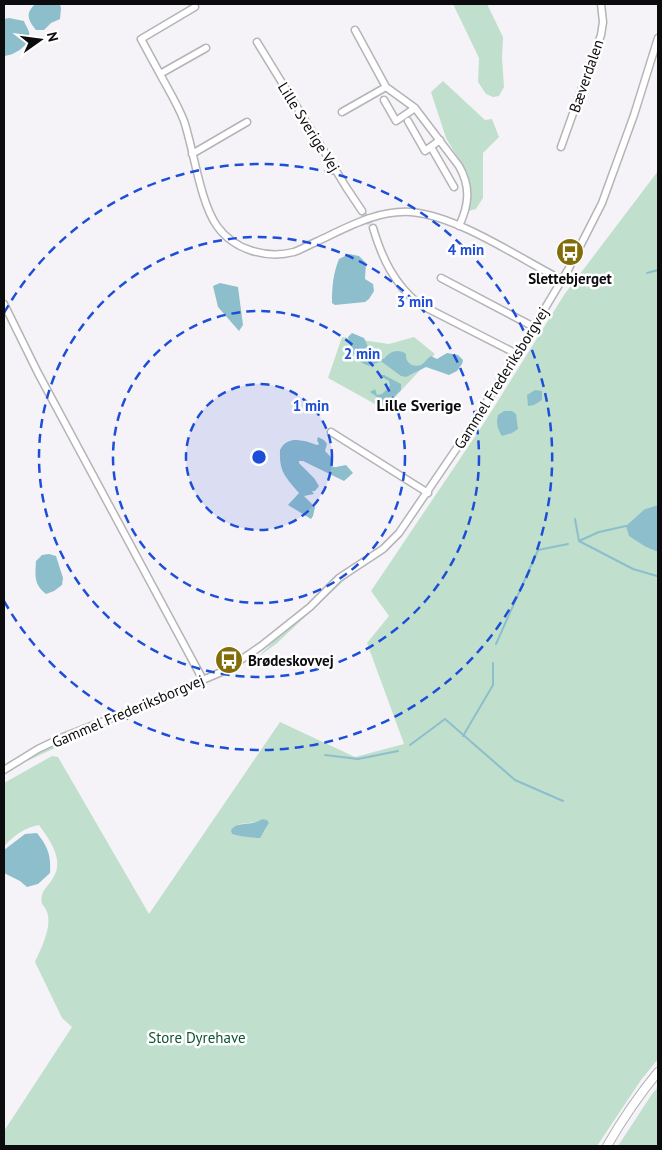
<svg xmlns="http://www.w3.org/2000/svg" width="662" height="1150" font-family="'PT Sans',sans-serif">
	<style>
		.green { fill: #c0e0cd; fill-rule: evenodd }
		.water { fill: #8dbecb }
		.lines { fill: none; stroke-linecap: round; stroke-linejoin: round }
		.stream { stroke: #8dbecb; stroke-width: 2 }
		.minor-tunnel { stroke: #d2d0d4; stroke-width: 6; stroke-dasharray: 6 3; stroke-linecap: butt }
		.minor-casing { stroke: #b4b3b7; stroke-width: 9 }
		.major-casing { stroke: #b4b3b7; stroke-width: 10 }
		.minor { stroke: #fff; stroke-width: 6 }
		.major { stroke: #fff; stroke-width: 8 }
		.ring { fill: none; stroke: #1d4ed8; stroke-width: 2.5; stroke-dasharray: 9 6 }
		.labels { text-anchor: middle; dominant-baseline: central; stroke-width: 5; stroke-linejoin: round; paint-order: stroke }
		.street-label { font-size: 15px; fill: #0c0b0d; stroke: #fff }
		.poi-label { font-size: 15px; font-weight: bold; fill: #0c0b0d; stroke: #fff }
		.park-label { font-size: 15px; fill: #0e5435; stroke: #fff }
		.neighbourhood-label { font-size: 16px; font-weight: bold; fill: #0c0b0d; stroke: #fff }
		.centre { fill: #1d4ed8; stroke: #fff; stroke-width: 2.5 }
		.ring-label { font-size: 15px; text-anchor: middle; font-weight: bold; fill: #1d4ed8; stroke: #fff; stroke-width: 5; stroke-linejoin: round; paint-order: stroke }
	</style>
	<rect width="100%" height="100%" fill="#f5f3f7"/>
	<path class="green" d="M453 4H487L503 37 502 58 504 87 499 96 493 97 486 94 478 82 479 58Z
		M443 81 485 120 492 119 499 137 483 153V198L476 209 468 211 470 181 466 171 446 138 431 92Z
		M658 171V505L645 509 646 547 658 552V1059L641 1080 597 1146H4V1131L72 1027 62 1018 35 962C42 946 57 919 42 904 39 890 49 887 54 876 64 859 49 839 39 825 24 828 15 835 4 846V783L52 756 58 757 149 914 280 722 355 757 404 744 367 643 389 616 371 591 486 420 564 295ZM262 819 269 823 264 832 255 838C247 834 240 838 232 834L239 824 259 822Z
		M342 337 389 344 414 337 435 354 384 409 328 378Z
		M352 572V573L276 644 258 657 278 637 305 615Z
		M179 694 57 747 27 761 26 760 61 741Z
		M658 1087V1146H618L652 1094Z"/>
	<path class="water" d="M35 4H60L61 8 60 19 51 23 44 30H36C28 20 25 14 35 4Z
		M9 18 24 21C25 25 28 28 29 32 31 45 15 55 4 56V19Z
		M349 254 359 256 366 263 365 279 373 284 374 291 369 299 365 302 335 305 332 303C332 287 333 274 339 259Z
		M220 283 238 287 243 325 239 331 218 307 213 286Z
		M352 333 364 338 369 349 367 354 368 359H384C389 352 398 348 406 354 405 362 412 368 421 365 425 363 427 358 431 356L437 359 447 353 458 355 463 360 462 364 457 371 449 375 426 367 406 377 401 376 382 362H379L370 366C353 361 353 353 348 337Z
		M379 375H384L401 384V390L387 404 370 392 375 389 377 395 382 394 390 386 389 381Z
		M535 390 542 391V400L534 405 528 406 527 395Z
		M504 411H512L516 414 518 429 512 433 502 436C497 428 496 424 498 415Z
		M318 437 324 440 327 444 325 451 331 457 333 467H336L346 465 353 473 344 481 303 461H299V463L314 478 319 486 315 491H312L314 494 304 496 315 507 313 516 311 519 288 505 299 493C286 477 279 473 280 450 287 435 304 440 317 445L319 444 317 440Z
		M658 505V552L646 547 629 536 626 526 645 509Z
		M49 554 56 556 63 578 62 585 54 591 46 594C34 585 35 576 36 561L42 555Z
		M262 819 267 820 269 823 260 838C256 838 235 836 232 834L231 830C238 820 252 827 262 819Z
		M37 833C48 847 51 855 50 873L38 884 27 887 20 881 4 873V850L25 834Z"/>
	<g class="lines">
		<path class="stream" d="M647 273 658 270
			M575 519 579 541
			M579 541 633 569 657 576
			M579 541 599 532 626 526
			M496 644 538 550 568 544
			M463 736 493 685V663
			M410 745 445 719 515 780 563 801
			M325 755 358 759 398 751"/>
		<path class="minor-tunnel" d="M362 211 373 228"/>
		<g class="minor-casing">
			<path id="minor" d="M355 30 386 87 415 108 459 166C471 187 469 205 459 226
				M257 42 346 187 362 211
				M206 48 160 74C168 89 178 105 184 121 194 151 200 202 217 226 234 250 266 259 294 252 302 249 311 244 318 241 348 227 377 210 411 212 458 216 519 258 562 280
				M160 74 141 39 195 7
				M384 100 396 121 415 108
				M342 112 386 87
				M408 121 425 151 440 140
				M431 147 454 187
				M561 147 601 35 603 22 601 4
				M192 154 247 122
				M373 228C382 258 394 284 419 304L517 354
				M441 278 534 327
				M4 304 38 373 203 680
				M331 432 428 493
				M4 770 38 749 61 738 137 708 226 670 261 646 310 607 339 578 383 549 399 533 465 436 526 340 569 268 602 203 634 115 658 38"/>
		</g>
		<g class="major-casing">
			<path id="major" d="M607 1146C622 1120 639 1095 658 1072"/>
		</g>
		<use href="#minor" class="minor"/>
		<use href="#major" class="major"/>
	</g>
	<circle cx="259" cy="457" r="73" fill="#1d4ed8" fill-opacity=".12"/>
	<g class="ring">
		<circle cx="259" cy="457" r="73"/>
		<circle cx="259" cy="457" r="146"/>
		<circle cx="259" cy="457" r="220"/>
		<path d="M4 313A293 293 0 1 1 4 601"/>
	</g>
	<defs>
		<g id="bus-disc" transform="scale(1.4375)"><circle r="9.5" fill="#836d09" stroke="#fff"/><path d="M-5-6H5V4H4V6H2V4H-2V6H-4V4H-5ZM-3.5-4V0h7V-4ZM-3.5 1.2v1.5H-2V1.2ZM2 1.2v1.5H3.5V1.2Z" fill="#fff"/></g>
	</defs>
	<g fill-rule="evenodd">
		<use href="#bus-disc" x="570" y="252"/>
		<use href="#bus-disc" x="229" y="660"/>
	</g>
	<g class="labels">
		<g class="street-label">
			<text transform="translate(586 76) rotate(-71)">Bæverdalen</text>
			<text transform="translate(309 127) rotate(58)">Lille Sverige Vej</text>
			<text transform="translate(501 378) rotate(-58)">Gammel Frederiksborgvej</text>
			<text transform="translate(128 711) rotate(-23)">Gammel Frederiksborgvej</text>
		</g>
		<g class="poi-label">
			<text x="570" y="278">Slettebjerget</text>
			<text x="248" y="660" text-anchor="start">Brødeskovvej</text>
		</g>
		<g class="park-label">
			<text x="197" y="1037">Store Dyrehave</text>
		</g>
		<g class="neighbourhood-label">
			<text x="419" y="405">Lille Sverige</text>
		</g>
	</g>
	<circle cx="259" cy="457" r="8" class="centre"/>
	<g class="ring-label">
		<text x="466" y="255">4 min</text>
		<text x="415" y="307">3 min</text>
		<text x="362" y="359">2 min</text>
		<text x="311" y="411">1 min</text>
	</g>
	<rect width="662" height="1150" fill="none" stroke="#0c0b0d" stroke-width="10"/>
	<g transform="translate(40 40) rotate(76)" stroke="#ffffff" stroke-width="4" paint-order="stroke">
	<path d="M0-4L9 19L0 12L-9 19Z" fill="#0c0b0d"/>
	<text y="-8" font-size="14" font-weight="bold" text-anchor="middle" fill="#0c0b0d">N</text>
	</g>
</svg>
